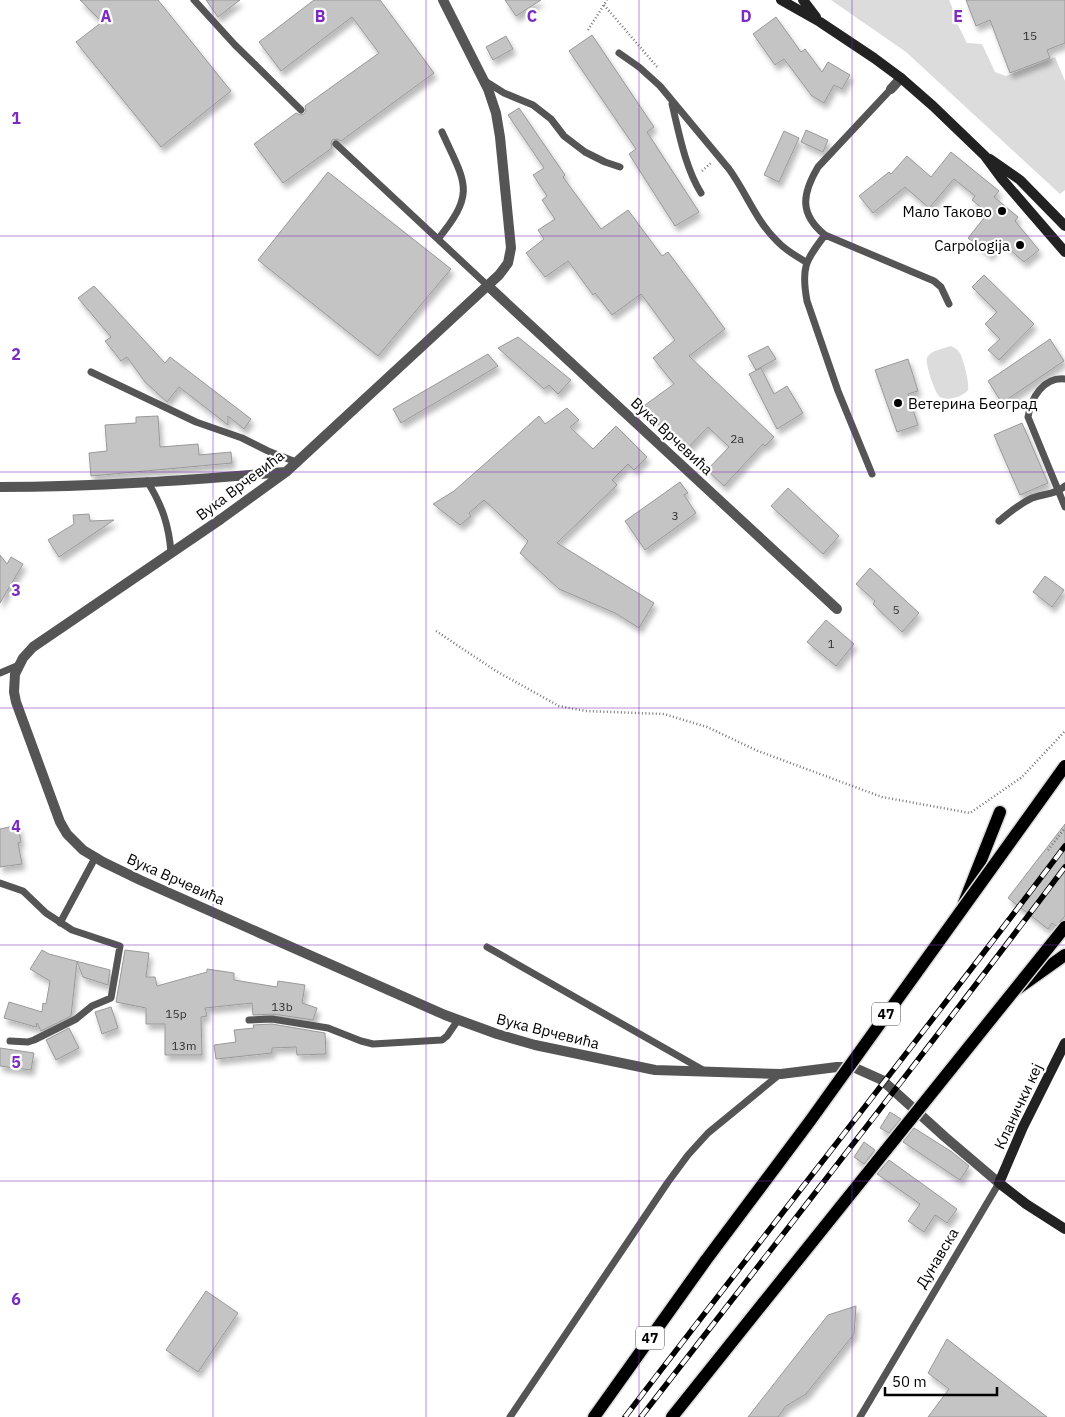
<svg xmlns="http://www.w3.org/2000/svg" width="1065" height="1417" font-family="'IBM Plex Sans',sans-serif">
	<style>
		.green { fill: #dcdcdc }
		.building { fill: #c4c4c4; stroke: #999; filter: url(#shadow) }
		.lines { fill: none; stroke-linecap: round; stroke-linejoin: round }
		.primary-casing { stroke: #dbdbdb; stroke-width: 15 }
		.path { stroke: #777; stroke-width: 2.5; stroke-dasharray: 1 2.5; stroke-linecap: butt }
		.service { stroke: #555; stroke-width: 7 }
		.minor { stroke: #555; stroke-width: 10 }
		.secondary { stroke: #222; stroke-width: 10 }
		.primary { stroke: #000; stroke-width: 12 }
		.rail-casing { stroke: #000; stroke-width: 5.5 }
		.rail { stroke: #fff; stroke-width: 4; stroke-dasharray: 11; stroke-linecap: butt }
		.primary-bridge-casing { stroke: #dbdbdb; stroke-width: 15; stroke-linecap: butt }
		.primary-bridge { stroke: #000; stroke-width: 12 }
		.grid { fill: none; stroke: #7b2cbf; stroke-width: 1; stroke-opacity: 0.55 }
		.poi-dot { fill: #000; stroke: #fff; stroke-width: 2 }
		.labels { text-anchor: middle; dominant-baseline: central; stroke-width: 4.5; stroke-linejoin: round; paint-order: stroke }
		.number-label { font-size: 12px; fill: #313131 }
		.shield { fill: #fff; stroke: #4c4c4c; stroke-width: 1 }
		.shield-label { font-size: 14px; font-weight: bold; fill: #000 }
		.poi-label { font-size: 15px; fill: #000; stroke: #fff; text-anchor: end }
		.street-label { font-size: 15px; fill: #000; stroke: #fff }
		.grid-label { font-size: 16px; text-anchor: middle; font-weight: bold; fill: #7b2cbf; stroke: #fff; stroke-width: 4.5; stroke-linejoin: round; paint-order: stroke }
	</style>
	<defs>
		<filter id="shadow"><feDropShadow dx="3" dy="5.5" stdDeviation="2.5" flood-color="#0004"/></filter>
	</defs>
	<rect width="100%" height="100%" fill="#fff"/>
	<path class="green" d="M831 0H949L958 21 957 23 967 43 982 44 995 72 1006 76 1055 57 1065 81V190L1060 194 906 52Z
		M951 346C955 348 957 349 960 353 963 359 970 384 968 390 965 395 953 399 947 399 947 399 941 398 940 397 935 394 925 363 927 358 930 350 943 349 951 346Z"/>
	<path class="building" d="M80 0H158L231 91 161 147 76 42 102 22Z
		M206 0H240L218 17Z
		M314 0H380L434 73 341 141 337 139 332 140 331 143 332 148 283 183 254 144 296 113 300 115 304 114 306 111 305 106 379 53 352 17 281 71 259 42Z
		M505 0H541L516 16Z
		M966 0H1065V43L1047 50 1050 58 1010 73 990 20 976 26Z
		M776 17 801 52 805 49 822 72 828 62 850 75 842 89 834 85 824 103 812 96 784 59 775 65 753 34Z
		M592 35 654 127 647 132 699 212 675 226 629 154 636 149 569 51Z
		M506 36 513 49 493 60 486 47Z
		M519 108 565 175 563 177 601 229 628 210 662 256 668 252 725 329 689 356 774 437 765 446 763 444 724 486 707 470 729 447 708 427 686 450 659 425 645 405 674 384 653 358 675 340 641 294 612 315 595 293 593 295 568 261 545 277 526 253 544 239 538 230 555 219 542 200 547 196 533 175 544 168 508 115Z
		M806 130 828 140 823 152 801 142Z
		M784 131 799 138 779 182 764 175Z
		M951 152 999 191 994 197 1018 217 1015 221 1039 250 1024 262 1000 241 990 255 968 238 988 213 972 200 975 196 954 179 929 208 905 187 873 213 859 196 889 172 891 174 907 156 931 177Z
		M328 172 451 269 378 356 258 260Z
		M984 275 1034 324 999 360 988 350 1000 339 985 324 997 312 972 287Z
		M94 286 165 363 170 357 251 419 244 429 228 416V425L179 387 167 402 145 382 127 357 121 361 105 341 111 337 78 298Z
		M518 337 571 380 558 394 549 385 544 389 498 348Z
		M1050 339 1064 361 1002 403 988 381Z
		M768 346 776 359 756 370 748 356Z
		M488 354 498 366 401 423 393 409Z
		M908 359 918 391 908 394 918 425 897 432 875 370Z
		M761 368 774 394 787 386 803 413 777 429 749 374Z
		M567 408 579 420 570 427 593 449 616 426 647 457 634 470 628 464 612 480 617 485 557 543 654 603 639 628 615 613 559 589 520 553 528 541 484 500 469 513 471 516 460 525 433 504 454 491 539 416 545 424Z
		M158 416 160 447 198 444 199 455 231 452 232 463 91 476 89 453 107 451 105 425 136 423V417Z
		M1022 423 1048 483 1020 495 994 435Z
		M680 482 688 493 684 495 696 513 645 550 625 521Z
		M788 488 839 536 823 554 771 506Z
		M89 514 90 521 114 520 59 557 48 540 74 524 73 515Z
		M0 555 7 564 11 557 23 564 0 603Z
		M870 568 919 613 902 632 873 604 875 601 856 584Z
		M1045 576 1064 590 1052 607 1033 592Z
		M826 620 854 644 836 666 807 642Z
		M1065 824V916L1056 926 1052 923 1048 929 1008 898Z
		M18 825 21 842 18 843 22 864 0 867V829Z
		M42 950 49 954 110 970 108 985 83 977 77 962 71 1016 41 1031 37 1023 36 1027 4 1018 9 1002 42 1012 43 1003 46 1004 50 981 30 969Z
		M125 950 149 953 146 977H155L157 986 207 972V969L234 973V980L277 987 278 981 305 985 302 1003 317 1008 313 1020 273 1014 253 1015 252 1003 205 1008 207 1016 201 1017 202 1055H165V1024H146V1008L116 1002Z
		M111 1007 118 1028 102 1034 95 1012Z
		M272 1024 325 1033 326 1054 297 1055 296 1047 272 1048V1053L216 1059 214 1045 236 1042 234 1030 254 1028 253 1025Z
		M69 1028 79 1048 56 1060 46 1040Z
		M0 1048 34 1053 31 1070 0 1066Z
		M890 1112 901 1119 889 1133 880 1128Z
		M914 1128 952 1152 969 1166 960 1180 903 1142Z
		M864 1142 875 1150 864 1164 854 1157Z
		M889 1160 957 1209 947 1223 935 1215 924 1232 908 1221 920 1204 877 1174Z
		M206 1291 238 1313 198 1372 166 1350Z
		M856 1306 854 1334 806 1394 786 1406 778 1417H748L828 1315Z
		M947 1339 1047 1417H928L949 1389 928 1373Z"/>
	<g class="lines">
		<g class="primary-casing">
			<path id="primary" d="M964 903 1000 812
				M1017 989 1065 955
				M594 1417 706 1260
				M672 1417 764 1302"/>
		</g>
		<path class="path" d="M604 5 658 68
			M588 30 607 0
			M702 171 711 163
			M436 631 496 671 559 706 586 711 664 714 707 727 758 751 882 797 970 813 1022 777 1065 731
			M1048 850 1065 828"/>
		<path class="service" d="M194 0 235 45 301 110
			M619 53 639 67 660 86 729 169C746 192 756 221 777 241 785 250 796 256 806 262
			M485 81 504 93 533 105 551 119 564 136 585 152 605 162 620 167
			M891 89 818 167C802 194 799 214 825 235L934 281 941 287 949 304
			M672 104C679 133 685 167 701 193
			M336 144 487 285
			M825 235C805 261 801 268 807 301L838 391 872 474
			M438 239C477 192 465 183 442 132
			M91 372 196 422 242 438 268 451 296 462
			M1065 379C1043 377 1031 398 1028 417L1065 507
			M147 481C162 505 169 525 171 553
			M999 521C1010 512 1019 504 1032 498 1044 494 1056 494 1065 486
			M0 673 19 665
			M0 883 23 891 46 913 72 930 120 946 111 998 92 1006 76 1019 34 1040 28 1042 10 1041
			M60 923 95 858
			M487 947 703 1070
			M249 1020 272 1019 328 1028 361 1041 373 1044 442 1040 447 1036 458 1020
			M510 1417 668 1182 688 1155 708 1133 780 1074
			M860 1417 999 1183"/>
		<path class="minor" d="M443 0 488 89 496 113 500 137 511 248 508 263 499 275 286 472 221 519 33 647 23 658 15 674 14 692 16 702 60 822 67 834 83 850 103 862 140 880 445 1015 497 1034 535 1045 655 1070 781 1074 837 1067H853L882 1080 945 1137 999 1183
			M891 89 901 78
			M487 285 837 609
			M0 487C95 487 190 480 285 472"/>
		<path class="secondary" d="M781 0 820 22 874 58 901 78 933 106 985 156 1002 179 1065 252
			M803 0 816 17
			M990 159 1020 180 1065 226
			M1065 1043 1023 1127 999 1183 1026 1204 1065 1229"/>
		<use href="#primary" class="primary"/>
		<g class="rail-casing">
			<path id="rail" d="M625 1417C771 1226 920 1038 1065 846
				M641 1417C783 1234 926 1052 1065 867"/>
		</g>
		<use href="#rail" class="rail"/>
		<g class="primary-bridge-casing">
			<path id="primary-bridge" d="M706 1260 810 1121 1065 766
				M764 1302 1065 927"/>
		</g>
		<use href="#primary-bridge" class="primary-bridge"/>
	</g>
	<path class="grid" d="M213 0V1417M426 0V1417M639 0V1417M852 0V1417M0 236H1065M0 472H1065M0 708H1065M0 945H1065M0 1181H1065"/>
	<g class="poi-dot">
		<circle cx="1002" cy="211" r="5"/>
		<circle cx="1020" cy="245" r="5"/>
		<circle cx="898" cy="403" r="5"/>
	</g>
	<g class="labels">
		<g class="number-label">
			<text x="1030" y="35">15</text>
			<text x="737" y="438">2a</text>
			<text x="675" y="515">3</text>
			<text x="896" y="609">5</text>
			<text x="831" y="643">1</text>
			<text x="282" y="1006">13b</text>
			<text x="176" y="1013">15p</text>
			<text x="184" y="1045">13m</text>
		</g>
		<g class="shield">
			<rect x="872" y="1002.5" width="28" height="23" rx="4"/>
			<rect x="636" y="1326.5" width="28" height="23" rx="4"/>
		</g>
		<g class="shield-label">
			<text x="886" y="1014">47</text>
			<text x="650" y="1338">47</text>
		</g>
		<g class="poi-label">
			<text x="992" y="211">Мало Таково</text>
			<text x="1010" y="245">Carpologija</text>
			<text x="908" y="403" text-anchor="start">Ветерина Београд</text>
		</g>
		<g class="street-label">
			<text transform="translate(672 436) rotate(43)">Вука Врчевића</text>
			<text transform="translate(240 485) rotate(-37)">Вука Врчевића</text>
			<text transform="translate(176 879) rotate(24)">Вука Врчевића</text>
			<text transform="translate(548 1031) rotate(14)">Вука Врчевића</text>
			<text transform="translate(1018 1106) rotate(-65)">Кланички кеј</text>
			<text transform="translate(937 1258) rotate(-59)">Дунавска</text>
		</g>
	</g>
	<g class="grid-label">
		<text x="106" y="22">A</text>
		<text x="320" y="22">B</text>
		<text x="532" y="22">C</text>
		<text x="746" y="22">D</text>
		<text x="958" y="22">E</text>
		<text x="16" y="124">1</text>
		<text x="16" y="360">2</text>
		<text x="16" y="596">3</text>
		<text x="16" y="832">4</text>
		<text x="16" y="1068">5</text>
		<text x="16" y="1305">6</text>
	</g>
	<path d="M885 1387v8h112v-8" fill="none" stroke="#000000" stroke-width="2.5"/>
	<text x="892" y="1387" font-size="15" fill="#000000" stroke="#ffffff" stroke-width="4" paint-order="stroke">50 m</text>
</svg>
